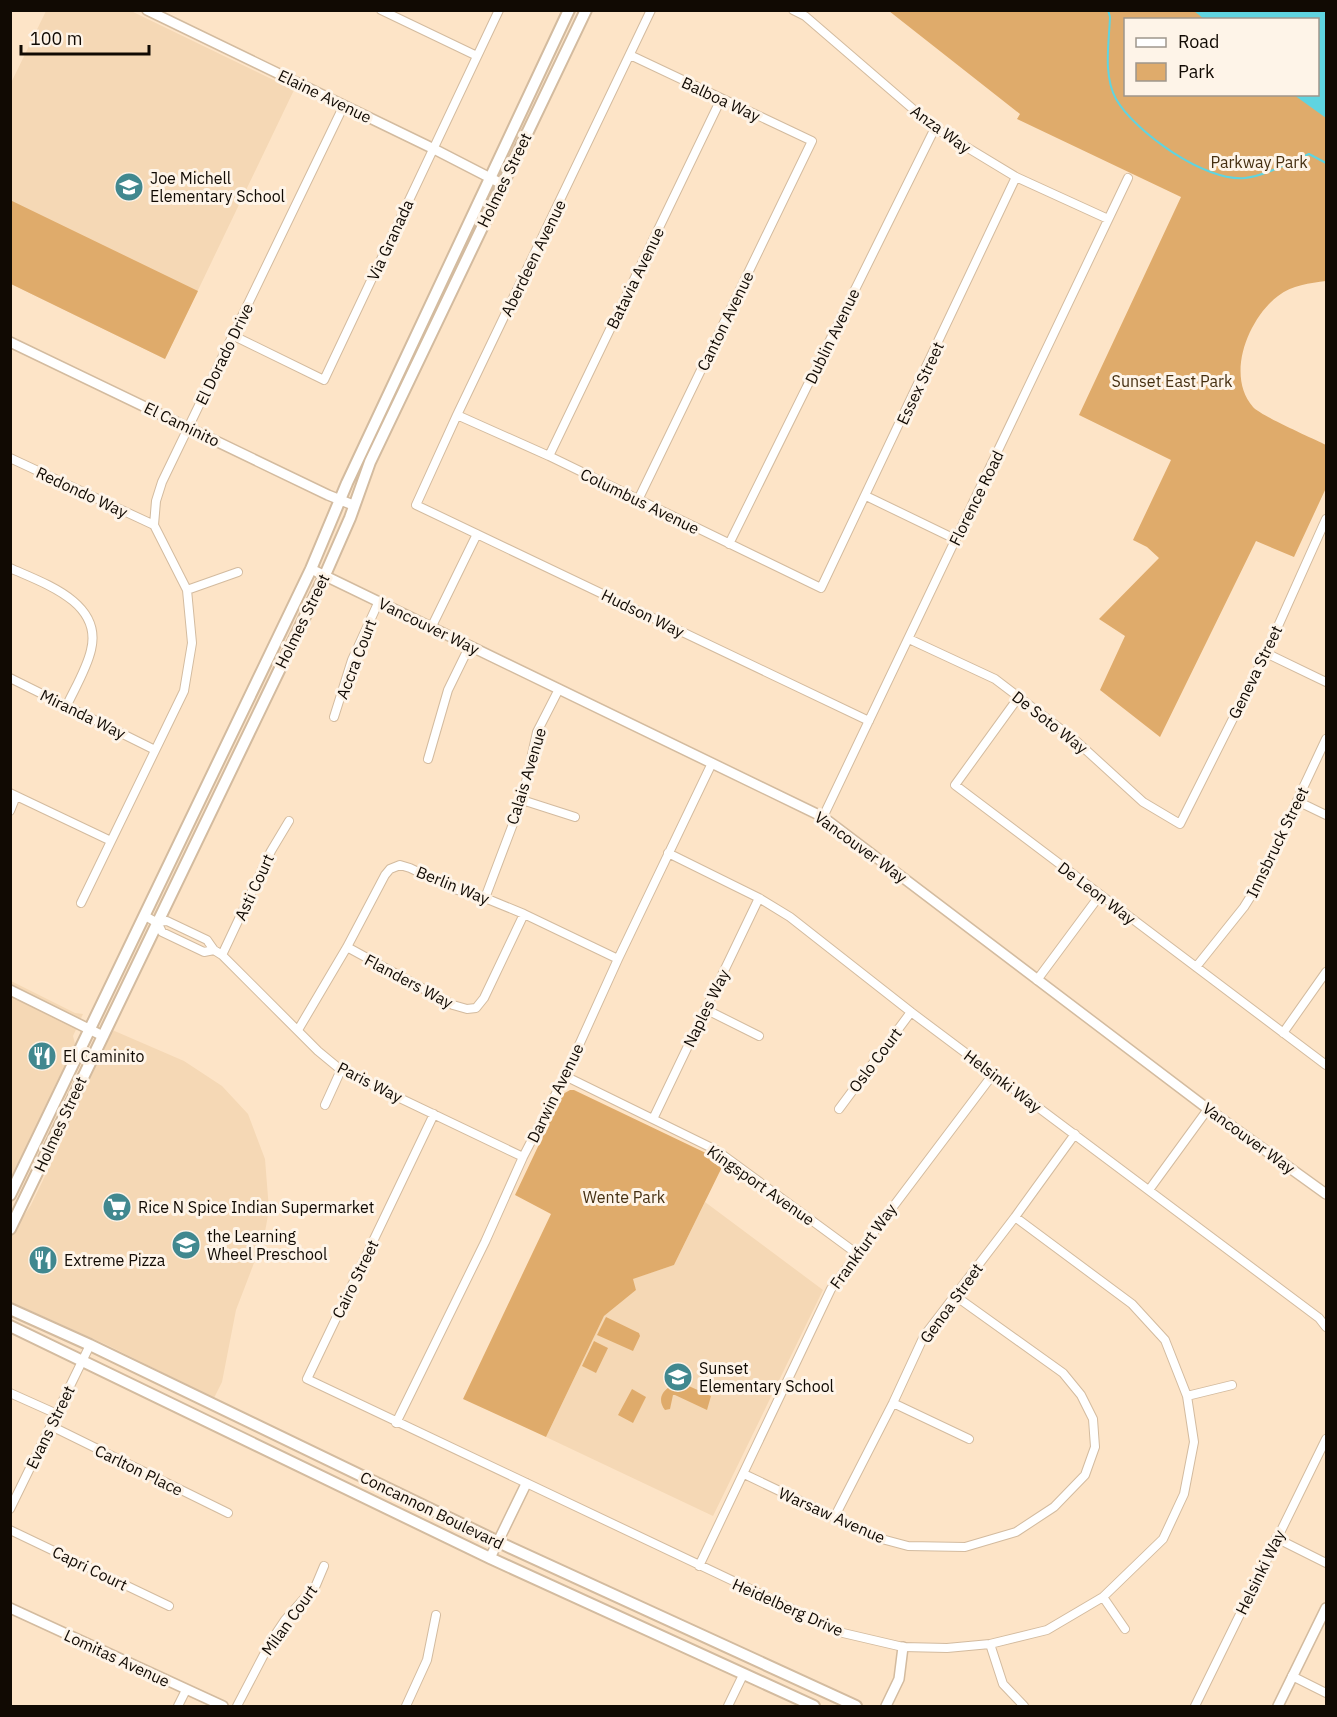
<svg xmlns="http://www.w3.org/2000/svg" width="1337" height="1717" font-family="'IBM Plex Sans',sans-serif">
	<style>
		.built { fill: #f5d8b5 }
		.green { fill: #dfab6b; fill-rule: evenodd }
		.water { fill: #5fd4e0 }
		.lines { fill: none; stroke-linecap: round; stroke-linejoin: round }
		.stream { stroke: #5fd4e0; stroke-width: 2 }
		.minor-casing { stroke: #d3bb9f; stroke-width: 10 }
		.tertiary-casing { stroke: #d3bb9f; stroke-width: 12 }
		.secondary-casing { stroke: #d3bb9f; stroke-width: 14 }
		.minor { stroke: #fff; stroke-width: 8 }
		.tertiary { stroke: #fff; stroke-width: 9 }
		.secondary { stroke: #fff; stroke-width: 10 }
		.labels { text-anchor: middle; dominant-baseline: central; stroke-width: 6; stroke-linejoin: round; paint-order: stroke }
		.street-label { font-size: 16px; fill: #110a03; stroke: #fef4e8 }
		.park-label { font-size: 16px; fill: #452f11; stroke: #fef4e8 }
		.poi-label { font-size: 16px; fill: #110a03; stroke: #fef4e8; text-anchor: start }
	</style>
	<rect width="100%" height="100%" fill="#fde4c7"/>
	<path class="built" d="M129 10 294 90 165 359 11 284 10 85 46 11Z
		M11 981 75 1013 83 1014 73 1036 75 1044 11 1178Z
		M110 1029 184 1061 222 1086 248 1114 265 1159 269 1210 264 1237 236 1310 222 1382 214 1398 105 1344 11 1302 10 1237 31 1205 58 1149 69 1115Z
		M705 1202 823 1290 713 1516 546 1437 604 1316 636 1290 632 1279 674 1265Z"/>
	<path class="green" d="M889 11H1326V281C1310 283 1292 285 1278 296 1249 318 1225 375 1253 407 1261 416 1312 438 1326 445V488L1294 557 1256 541 1160 737 1100 690 1125 636 1099 619 1159 558 1147 547 1133 540 1171 460 1079 415 1181 197 1017 119 1020 114ZM1126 20H1318V94H1126Z
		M10 200 198 291 165 359 11 284Z
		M570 1090H574L710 1155 723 1165 674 1265 633 1279 636 1290 604 1316 546 1437 463 1399 551 1214 515 1195 563 1094Z
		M606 1317 639 1333 640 1336 633 1351 597 1335Z
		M594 1341 608 1348 596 1373 582 1366Z
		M682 1383 711 1396 707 1410 675 1395H673L670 1409 665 1410C654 1396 668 1384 682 1383Z
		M632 1389 646 1397 633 1423 618 1415Z"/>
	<path class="water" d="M1194 11H1326V118L1294 95 1318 94V20L1204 19Z"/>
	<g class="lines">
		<path class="stream" d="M1108 10 1110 17C1109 43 1103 75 1116 99 1135 132 1205 182 1245 178 1264 176 1291 162 1309 154L1326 163"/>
		<g class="minor-casing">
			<path id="minor" d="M381 10 477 56
				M651 10 457 415 416 505 869 721
				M793 10 805 16 935 128 1016 177 1108 219
				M630 55 812 141 638 500
				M234 336 324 380 499 10
				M457 415 549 456 821 588 1016 177
				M549 456 721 99
				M10 458 154 525
				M866 496 955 539
				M729 544 935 128
				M10 568C43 583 103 602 91 650 87 668 75 688 67 705
				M187 590 238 572
				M432 626 477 534
				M909 639 995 679 1075 740 1143 802 1180 824 1266 653 1326 519
				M1266 653 1326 682
				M10 678 155 750
				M1018 698 955 785 1326 1065
				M334 717 352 660 379 601
				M428 759 448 690 470 645
				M10 793 111 841
				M522 800 575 817
				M1297 801 1326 815
				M10 811 16 796
				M823 817 1128 178
				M668 853 759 898 790 917 911 1012 1319 1318 1326 1327
				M485 898 522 800 537 732 559 689
				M81 903 184 691 192 643 187 590 154 525 156 501 162 482 344 105
				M145 916 156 922 167 921 207 940 214 950 222 955 318 1051 341 1070 523 1157
				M157 922 162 932 204 952 214 950
				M347 947 453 1005 467 1009 476 1008 484 998 524 914
				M222 955 271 851 289 821
				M1196 967 1244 907 1256 888 1326 739
				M1037 980 1100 895
				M705 1009 759 1036
				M298 1030 347 947 385 875 390 869 400 865 410 868 454 889 485 898 524 914 618 959
				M1283 1033 1326 972
				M565 1076 716 1150 856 1253
				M325 1105 341 1070
				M839 1109 911 1012
				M434 1114 307 1379 843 1633 903 1647 947 1648 990 1644 1047 1630 1103 1597 1163 1539 1184 1494 1194 1442 1187 1396 1165 1340 1132 1304 1015 1217
				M653 1119 759 898
				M1149 1190 1208 1109
				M10 1393 57 1414
				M1187 1396 1232 1385
				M893 1403 969 1439
				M396 1423 485 1242 523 1157 565 1076 618 959 712 763
				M51 1426 228 1513
				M744 1474 878 1538 908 1546 965 1547 1016 1532 1054 1507 1085 1475 1095 1447 1093 1419 1081 1395 1063 1373 954 1295
				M10 1509 90 1345
				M834 1518 893 1403 924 1336 1015 1217 1075 1134
				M10 1530 169 1606
				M1276 1538 1326 1563
				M699 1566 831 1289 994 1073
				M1103 1597 1125 1629
				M990 1644 1003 1684 1024 1706
				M1292 1676 1326 1693
				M178 1706 186 1690
				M237 1706 271 1641 285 1620 316 1585 324 1566
				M406 1706 427 1660 436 1615
				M728 1706 743 1675
				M1195 1706 1326 1439"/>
		</g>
		<g class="tertiary-casing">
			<path id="tertiary" d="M147 10 434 149 502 184
				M10 342 328 495 353 505
				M311 569 823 817 1208 1109 1326 1194
				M10 990 103 1036
				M490 1558 526 1484
				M10 1608 223 1706
				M886 1706 899 1679 903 1647
				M1278 1706 1326 1608"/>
		</g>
		<g class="secondary-casing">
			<path id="secondary" d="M10 1195 311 569 347 483 569 10
				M10 1229 325 575 350 518 370 462 586 10
				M10 1309 90 1345 509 1547 856 1706
				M10 1326 490 1558 814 1706"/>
		</g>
		<use href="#minor" class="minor"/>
		<use href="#tertiary" class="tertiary"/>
		<use href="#secondary" class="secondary"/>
	</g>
	<defs>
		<g id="school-disc" transform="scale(1.5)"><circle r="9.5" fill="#41888f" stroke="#fef4e8"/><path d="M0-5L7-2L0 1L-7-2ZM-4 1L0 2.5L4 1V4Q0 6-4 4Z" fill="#fff"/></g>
		<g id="restaurant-disc" transform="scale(1.5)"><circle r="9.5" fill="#41888f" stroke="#fef4e8"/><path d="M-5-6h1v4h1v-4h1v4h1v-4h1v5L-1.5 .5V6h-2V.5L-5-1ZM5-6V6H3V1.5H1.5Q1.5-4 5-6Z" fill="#fff"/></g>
		<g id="supermarket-disc" transform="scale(1.5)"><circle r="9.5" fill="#41888f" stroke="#fef4e8"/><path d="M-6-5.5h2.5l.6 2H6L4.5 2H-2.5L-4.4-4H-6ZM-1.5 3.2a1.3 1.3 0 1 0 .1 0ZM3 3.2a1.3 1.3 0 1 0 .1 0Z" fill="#fff"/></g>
	</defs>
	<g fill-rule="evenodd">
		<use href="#school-disc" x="129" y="187"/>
		<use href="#restaurant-disc" x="42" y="1056"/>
		<use href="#supermarket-disc" x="117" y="1207"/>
		<use href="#school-disc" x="186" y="1245"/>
		<use href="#restaurant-disc" x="43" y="1260"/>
		<use href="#school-disc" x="678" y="1377"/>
	</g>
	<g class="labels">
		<g class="street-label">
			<text transform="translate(325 96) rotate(26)">Elaine Avenue</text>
			<text transform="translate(721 99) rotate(25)">Balboa Way</text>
			<text transform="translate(941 129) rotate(36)">Anza Way</text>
			<text transform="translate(504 180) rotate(-64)">Holmes Street</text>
			<text transform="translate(390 240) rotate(-65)">Via Granada</text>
			<text transform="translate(533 258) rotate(-64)">Aberdeen Avenue</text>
			<text transform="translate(635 278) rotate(-64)">Batavia Avenue</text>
			<text transform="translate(725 321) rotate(-64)">Canton Avenue</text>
			<text transform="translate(832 336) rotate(-64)">Dublin Avenue</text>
			<text transform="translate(224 354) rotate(-64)">El Dorado Drive</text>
			<text transform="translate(920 383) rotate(-65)">Essex Street</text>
			<text transform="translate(182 424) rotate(26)">El Caminito</text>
			<text transform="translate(82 492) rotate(25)">Redondo Way</text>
			<text transform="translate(976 498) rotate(-64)">Florence Road</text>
			<text transform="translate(640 501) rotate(26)">Columbus Avenue</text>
			<text transform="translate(643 613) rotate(26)">Hudson Way</text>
			<text transform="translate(302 621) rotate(-64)">Holmes Street</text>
			<text transform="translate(429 626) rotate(26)">Vancouver Way</text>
			<text transform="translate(356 659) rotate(-69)">Accra Court</text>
			<text transform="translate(1255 672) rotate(-64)">Geneva Street</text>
			<text transform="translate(83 714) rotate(26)">Miranda Way</text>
			<text transform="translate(1050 722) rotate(38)">De Soto Way</text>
			<text transform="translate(526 776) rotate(-73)">Calais Avenue</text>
			<text transform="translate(1277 842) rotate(-64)">Innsbruck Street</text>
			<text transform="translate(861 847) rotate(36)">Vancouver Way</text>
			<text transform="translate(453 885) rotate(22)">Berlin Way</text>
			<text transform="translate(254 887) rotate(-65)">Asti Court</text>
			<text transform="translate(1097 893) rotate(37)">De Leon Way</text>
			<text transform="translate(409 981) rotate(28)">Flanders Way</text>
			<text transform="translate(706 1008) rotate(-64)">Naples Way</text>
			<text transform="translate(875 1060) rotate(-53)">Oslo Court</text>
			<text transform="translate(1003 1081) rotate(37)">Helsinki Way</text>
			<text transform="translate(370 1082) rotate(27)">Paris Way</text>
			<text transform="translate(555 1093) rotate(-64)">Darwin Avenue</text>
			<text transform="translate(60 1124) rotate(-65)">Holmes Street</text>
			<text transform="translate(1249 1138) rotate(36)">Vancouver Way</text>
			<text transform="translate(761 1185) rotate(35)">Kingsport Avenue</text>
			<text transform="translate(863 1246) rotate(-54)">Frankfurt Way</text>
			<text transform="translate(355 1279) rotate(-64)">Cairo Street</text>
			<text transform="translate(951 1303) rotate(-54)">Genoa Street</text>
			<text transform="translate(50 1427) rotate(-64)">Evans Street</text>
			<text transform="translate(139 1470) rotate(26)">Carlton Place</text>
			<text transform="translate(432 1510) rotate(26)">Concannon Boulevard</text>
			<text transform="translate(832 1515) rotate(24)">Warsaw Avenue</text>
			<text transform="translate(90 1568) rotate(26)">Capri Court</text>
			<text transform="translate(1260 1572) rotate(-64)">Helsinki Way</text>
			<text transform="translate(788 1607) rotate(24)">Heidelberg Drive</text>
			<text transform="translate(289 1620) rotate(-54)">Milan Court</text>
			<text transform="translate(117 1658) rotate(25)">Lomitas Avenue</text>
		</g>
		<g class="park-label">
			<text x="1259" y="162">Parkway Park</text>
			<text x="1172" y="381">Sunset East Park</text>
			<text x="624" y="1197">Wente Park</text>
		</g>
		<g class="poi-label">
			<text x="150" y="178">Joe Michell<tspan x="150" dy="18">Elementary School</tspan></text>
			<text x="63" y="1056">El Caminito</text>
			<text x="138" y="1207">Rice N Spice Indian Supermarket</text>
			<text x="207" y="1236">the Learning<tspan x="207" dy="18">Wheel Preschool</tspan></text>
			<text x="64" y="1260">Extreme Pizza</text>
			<text x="699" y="1368">Sunset<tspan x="699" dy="18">Elementary School</tspan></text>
		</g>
	</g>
	<rect width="1337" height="1717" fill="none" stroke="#110a03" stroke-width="24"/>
	<rect x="1124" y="18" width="195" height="78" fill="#fef4e8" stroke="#9f968c" stroke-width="1.5"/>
	<rect x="1136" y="38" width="30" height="9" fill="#ffffff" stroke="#9f968c" stroke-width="1.5"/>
	<text x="1178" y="48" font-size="18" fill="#110a03">Road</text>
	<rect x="1136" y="63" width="30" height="18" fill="#dfab6b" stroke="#9f968c" stroke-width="1.5"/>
	<text x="1178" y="78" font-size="18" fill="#110a03">Park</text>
	<path d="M21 45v9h128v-9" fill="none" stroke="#110a03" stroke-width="3"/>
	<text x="30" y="45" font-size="18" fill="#110a03" stroke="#fef4e8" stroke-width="4.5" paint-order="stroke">100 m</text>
</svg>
